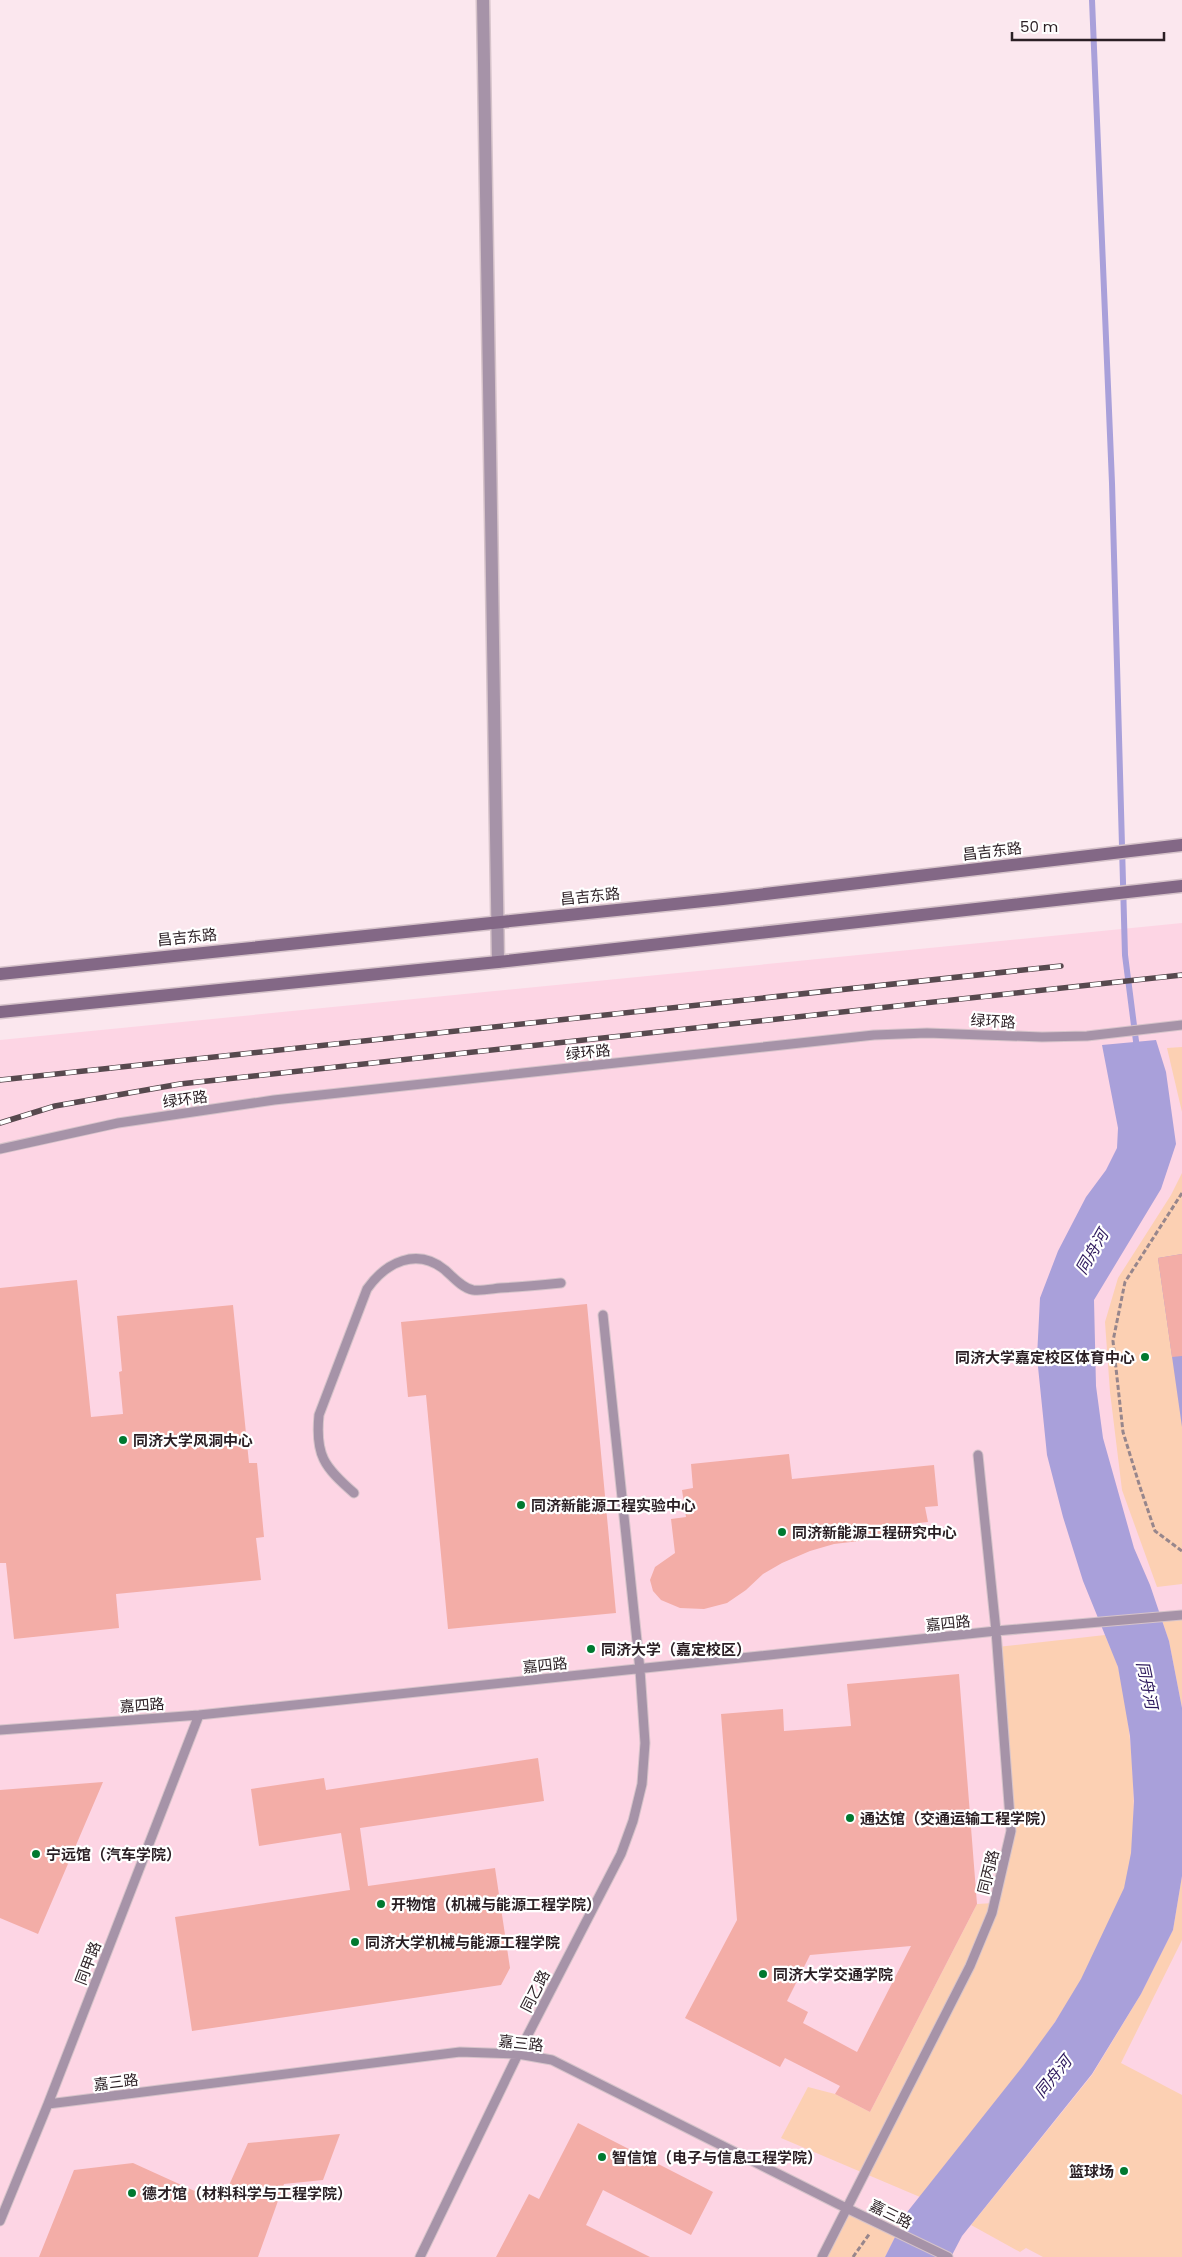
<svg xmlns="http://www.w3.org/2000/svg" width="1182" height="2257" font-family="Poppins,'Noto Sans SC',sans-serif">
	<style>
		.built { fill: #fdd5e4 }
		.green { fill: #fcd0b3 }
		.water { fill: #a9a0da }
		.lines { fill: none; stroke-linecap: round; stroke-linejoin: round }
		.stream { stroke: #a9a0da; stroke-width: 6 }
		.building { fill: #f3ada7; fill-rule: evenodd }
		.lane-casing { stroke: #d6c3ca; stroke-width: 11 }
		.street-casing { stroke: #d6c3ca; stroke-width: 15 }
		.secondary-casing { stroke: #d6c3ca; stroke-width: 15 }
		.path { stroke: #97868c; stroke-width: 3; stroke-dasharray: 5 2.5; stroke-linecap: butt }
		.lane { stroke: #a693a8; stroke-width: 9 }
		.street { stroke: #a693a8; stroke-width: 12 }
		.secondary { stroke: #836886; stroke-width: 12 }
		.rail-casing { stroke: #57494e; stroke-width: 5.5 }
		.rail { stroke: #fff; stroke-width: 4; stroke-dasharray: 11; stroke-linecap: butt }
		.poi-dot { fill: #007930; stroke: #fff; stroke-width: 2 }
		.labels { text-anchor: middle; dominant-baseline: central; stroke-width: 4.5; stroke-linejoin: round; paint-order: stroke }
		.street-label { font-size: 15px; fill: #2b1f24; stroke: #fff }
		.poi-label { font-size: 15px; font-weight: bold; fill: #2b1f24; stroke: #fff; text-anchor: start }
		.water-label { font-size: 16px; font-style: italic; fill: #2d185c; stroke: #fff }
	</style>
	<rect width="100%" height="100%" fill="#fbe7ee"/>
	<path class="built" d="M1182 923V2257H0V1040Z"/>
	<path class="green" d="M1182 1047V1112L1167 1048Z
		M1182 1173V1584L1157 1587 1122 1490 1110 1392 1105 1322 1118 1278 1171 1195Z
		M1182 1615V1708L1169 1641 1161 1617Z
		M1105 1635C1109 1646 1115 1656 1118 1667 1132 1722 1142 1835 1124 1889 1083 2006 995 2101 920 2197L781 2138 808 2087 835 2094 870 2112 977 1904 994 1903 1011 1831 997 1647Z
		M1182 1876V1940L1121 2063 1182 2095V2257H1043L1026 2248 1020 2252 971 2225 1092 2075 1141 1994 1173 1930Z
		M847 2209 896 2235 885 2257H822Z"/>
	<path class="water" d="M1156 1040 1166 1072 1176 1144 1161 1189 1094 1300 1096 1386 1103 1438 1134 1548 1150 1585 1169 1641 1182 1708V1876L1173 1930 1141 1994 1092 2074 962 2236 951 2257H885L908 2211 1023 2066 1055 2022 1081 1979 1124 1888 1131 1853 1134 1801 1130 1736 1118 1667 1083 1581 1063 1517 1047 1455 1037 1357 1040 1298 1058 1251 1086 1197 1106 1170 1117 1148 1118 1128 1102 1045Z
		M1182 1254V1427L1158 1258Z"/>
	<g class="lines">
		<path class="stream" d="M1092 0 1112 483 1125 955 1137 1049"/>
	</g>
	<path class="building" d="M1182 1254V1356L1172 1357 1158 1258Z
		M77 1280 91 1417 123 1414 119 1372 122 1371 117 1316 233 1305 249 1463H257L264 1537 256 1538 261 1580 116 1594 119 1628 14 1639 6 1563H0V1288Z
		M587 1304 616 1613 448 1629 426 1395 408 1397 401 1322Z
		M789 1454 792 1479 934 1465 938 1506 925 1507 928 1522 892 1526 893 1537 834 1544 810 1551 782 1563 763 1574 746 1590 727 1603 704 1609 680 1608 661 1600 653 1591 650 1580 655 1567 675 1553 671 1519 686 1517 682 1490 693 1488 691 1464Z
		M959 1674 977 1904 870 2112 835 2094 840 2086 785 2058 780 2067 685 2018 737 1920 721 1714 783 1709 784 1731 851 1726 847 1684ZM911 1946 857 2052 803 2023 808 2012 787 2001 810 1955Z
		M538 1758 544 1801 360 1828 368 1886 495 1868 510 1968 501 1985 192 2031 175 1917 350 1890 341 1833 259 1846 251 1789 324 1778 326 1790Z
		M103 1782 38 1934 0 1918V1790Z
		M578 2123 713 2192 691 2235 603 2190 586 2225 650 2257H496L529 2194 539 2199Z
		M340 2134 323 2180 284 2184 258 2257H39L74 2170 133 2163 221 2203 248 2143Z"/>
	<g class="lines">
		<g class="lane-casing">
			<path id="lane" d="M0 1149 118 1123 274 1100 874 1035 927 1033 1042 1037 1087 1036 1182 1025
				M354 1493C324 1467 315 1455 319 1415L367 1289C386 1262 417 1247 445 1270 453 1277 462 1288 473 1290 481 1291 491 1289 500 1288 520 1287 541 1285 561 1283
				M0 1730 199 1715 996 1631 1182 1615
				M48 2104 460 2052 518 2054 552 2060 838 2204 948 2257
				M0 2221 48 2104 199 1715
				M420 2257 518 2054 621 1854 633 1821 642 1784 645 1743 640 1670 603 1315
				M822 2257 970 1966 992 1913 1011 1831 996 1631 978 1455"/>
		</g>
		<g class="street-casing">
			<path id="street" d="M483 0 498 962"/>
		</g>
		<g class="secondary-casing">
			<path id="secondary" d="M0 974 723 899 1182 845
				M0 1012 498 962 1182 886"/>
		</g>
		<path class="path" d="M1182 1193 1125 1282 1113 1341 1123 1432 1140 1487 1155 1531 1182 1551
			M853 2257 870 2233"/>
		<use href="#lane" class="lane"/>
		<use href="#street" class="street"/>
		<use href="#secondary" class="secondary"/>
		<g class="rail-casing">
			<path id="rail" d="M0 1080 1061 966
				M0 1123 55 1106 180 1084 1182 975"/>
		</g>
		<use href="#rail" class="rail"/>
	</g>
	<g class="poi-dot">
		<circle cx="1145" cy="1357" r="5"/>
		<circle cx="123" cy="1440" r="5"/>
		<circle cx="521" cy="1505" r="5"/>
		<circle cx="782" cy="1532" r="5"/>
		<circle cx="591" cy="1649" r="5"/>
		<circle cx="850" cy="1818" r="5"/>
		<circle cx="36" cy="1854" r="5"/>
		<circle cx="381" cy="1904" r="5"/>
		<circle cx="355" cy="1942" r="5"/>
		<circle cx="763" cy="1974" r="5"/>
		<circle cx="602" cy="2157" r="5"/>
		<circle cx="1124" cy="2171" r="5"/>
		<circle cx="132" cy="2193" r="5"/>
	</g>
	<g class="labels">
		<g class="street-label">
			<text transform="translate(992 851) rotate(-7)">昌吉东路</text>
			<text transform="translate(590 896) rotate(-6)">昌吉东路</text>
			<text transform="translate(187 937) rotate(-6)">昌吉东路</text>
			<text transform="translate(993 1021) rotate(3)">绿环路</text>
			<text transform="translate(588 1052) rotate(-6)">绿环路</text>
			<text transform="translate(185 1099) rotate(-8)">绿环路</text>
			<text transform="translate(948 1623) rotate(-6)">嘉四路</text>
			<text transform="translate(545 1665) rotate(-6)">嘉四路</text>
			<text transform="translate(142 1705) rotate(-4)">嘉四路</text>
			<text transform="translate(988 1872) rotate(-76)">同丙路</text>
			<text transform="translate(88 1963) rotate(-69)">同甲路</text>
			<text transform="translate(535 1991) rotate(-63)">同乙路</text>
			<text transform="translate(521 2043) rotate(6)">嘉三路</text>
			<text transform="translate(116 2082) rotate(-7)">嘉三路</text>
			<text transform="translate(891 2214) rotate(26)">嘉三路</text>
		</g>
		<g class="poi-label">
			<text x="1135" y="1357" text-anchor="end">同济大学嘉定校区体育中心</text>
			<text x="133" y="1440">同济大学风洞中心</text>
			<text x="531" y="1505">同济新能源工程实验中心</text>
			<text x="792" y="1532">同济新能源工程研究中心</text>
			<text x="601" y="1649">同济大学（嘉定校区）</text>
			<text x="860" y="1818">通达馆（交通运输工程学院）</text>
			<text x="46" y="1854">宁远馆（汽车学院）</text>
			<text x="391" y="1904">开物馆（机械与能源工程学院）</text>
			<text x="365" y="1942">同济大学机械与能源工程学院</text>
			<text x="773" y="1974">同济大学交通学院</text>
			<text x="612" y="2157">智信馆（电子与信息工程学院）</text>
			<text x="1114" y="2171" text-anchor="end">篮球场</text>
			<text x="142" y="2193">德才馆（材料科学与工程学院）</text>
		</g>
		<g class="water-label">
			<text transform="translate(1092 1252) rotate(-60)">同舟河</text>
			<text transform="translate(1147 1685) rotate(78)">同舟河</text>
			<text transform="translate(1053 2077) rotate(-51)">同舟河</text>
		</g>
	</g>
	<path d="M1012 32v8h152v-8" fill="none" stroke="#2b1f24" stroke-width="2.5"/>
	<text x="1020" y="32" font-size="15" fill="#2b1f24" stroke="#ffffff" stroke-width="4" paint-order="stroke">50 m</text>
</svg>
